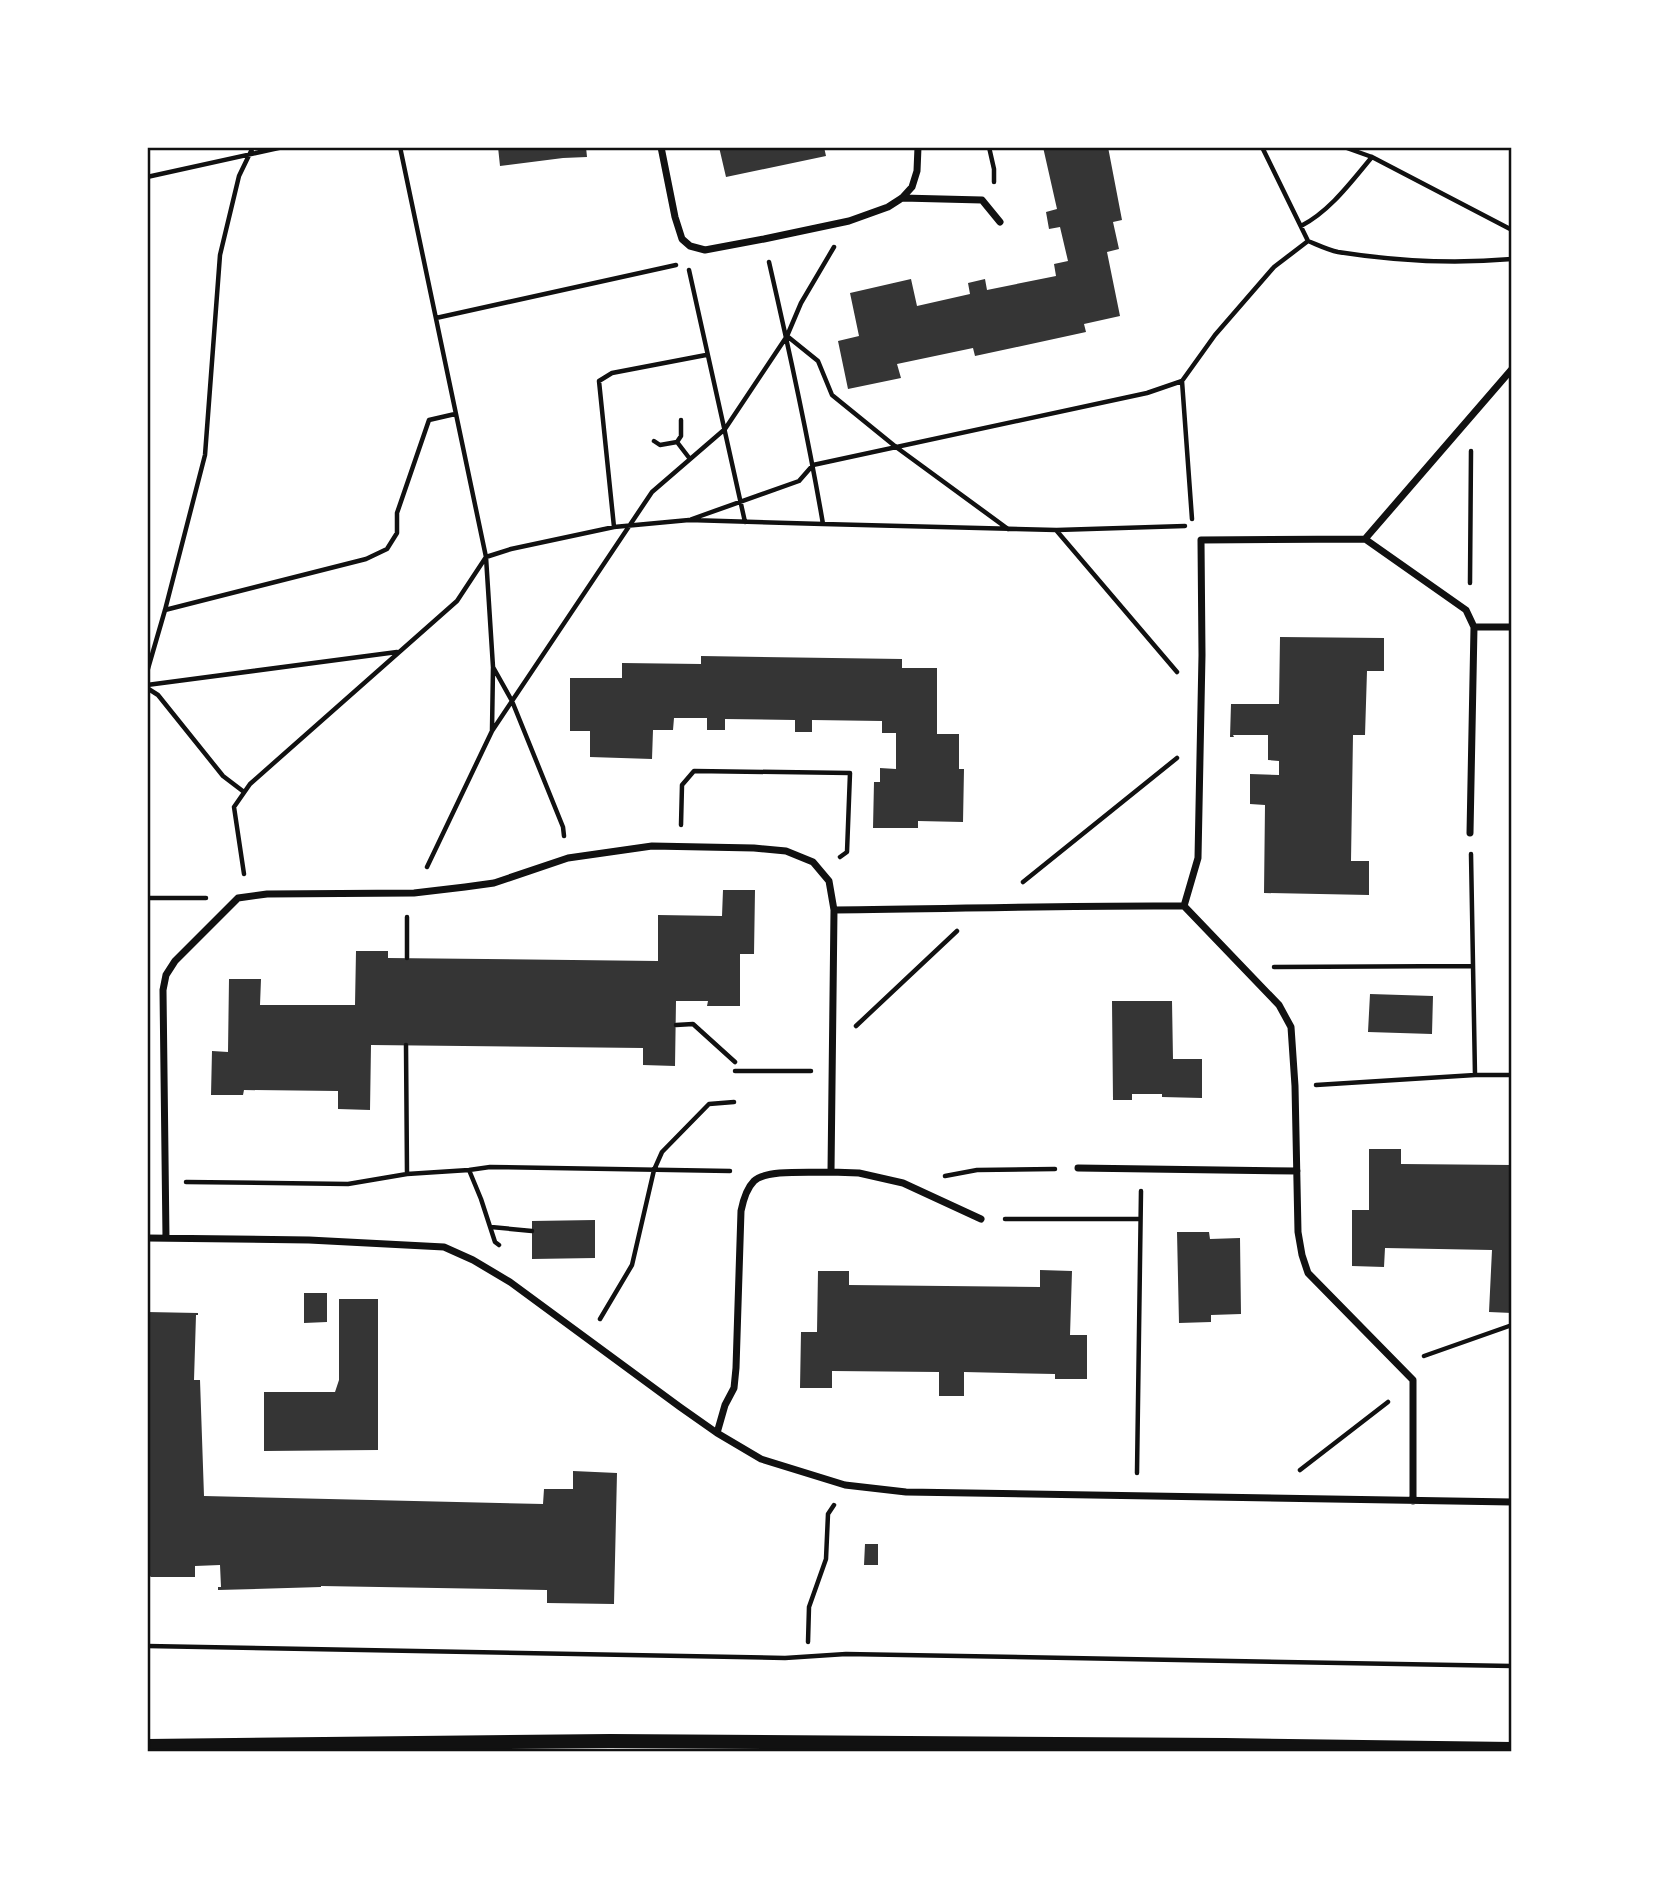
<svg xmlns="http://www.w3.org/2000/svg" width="1659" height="1899" font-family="'Golos Text',sans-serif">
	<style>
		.building { fill: #353535 }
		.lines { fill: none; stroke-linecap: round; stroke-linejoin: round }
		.path { stroke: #111; stroke-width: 4.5 }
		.minor { stroke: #111; stroke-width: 7 }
		.secondary { stroke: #111; stroke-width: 14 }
		.neatline { fill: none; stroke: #111; stroke-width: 2.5 }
	</style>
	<rect width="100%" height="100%" fill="#fff"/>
	<path class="building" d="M498 147H586L587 157 563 158 500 166Z
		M719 147H824L826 156 726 177Z
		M1043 147H1108L1122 220 1113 222 1119 249 1107 252 1120 316 1084 324 1086 332 975 356 973 348 897 364 901 378 848 389 838 341 859 336 850 293 911 279 917 306 970 294 968 283 985 279 987 290 1056 276 1054 264 1068 261 1060 227 1049 229 1046 212 1057 209Z
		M1280 637 1384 638V671H1367L1365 735H1353L1351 861H1369V895L1264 893 1265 805 1250 804V774L1279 775V761L1268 760V735H1233L1234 737H1230L1231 704H1279Z
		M701 656 902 659V668H937V734H959V769H964L963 822 918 821V828H873L874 782H880V768L896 769V733H882V721L812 720V732H795V720L725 719V730H707V718H674L673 730H653L652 759 590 757V731H570V678H622V663L701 664Z
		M723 890H755L754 954H740V1006H707L708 1001H676L675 1066 643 1065V1048L371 1045 370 1110 338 1109V1091L244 1090 243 1095H211L212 1051 228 1052 229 979H261L260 1005H355L356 951H388V958L658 961V915L722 916Z
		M1370 994 1433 996 1432 1034 1368 1032Z
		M1112 1001H1172L1173 1059H1202V1098L1162 1097V1094H1132V1100H1113Z
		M1369 1149H1401V1164L1512 1165V1313L1489 1312 1492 1250 1385 1248 1384 1267 1352 1266V1210H1369Z
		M595 1220V1258L532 1259V1221Z
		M1177 1232H1209L1210 1239 1240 1238 1241 1314 1211 1315V1322L1179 1323Z
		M1040 1270 1072 1271 1070 1335H1087V1379H1055V1374L964 1372V1396H939V1372L832 1371V1388H800L801 1332H817L818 1271H849V1285L1040 1287Z
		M304 1293H327V1322L304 1323Z
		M339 1299H378V1450L264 1451V1392H335L339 1380Z
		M147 1312 198 1313V1315H196L194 1380H200L204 1496 543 1504 544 1489H573V1471L617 1473 614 1604 547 1603V1590L321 1586V1587L218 1590V1587H221L220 1565 195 1566V1577H151L147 1574Z
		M865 1544H878V1565H864Z"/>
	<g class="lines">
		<path class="path" d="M400 147 486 557 493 667 512 701 563 827 564 836
			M989 147 994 169V182
			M1262 147 1308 241C1318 245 1328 250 1338 252 1395 261 1455 264 1512 259
			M1344 147 1372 157 1512 230
			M147 177 283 147
			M1301 226C1330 211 1351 182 1372 157
			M769 262C789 349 808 436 823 524L1056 530 1177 672
			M689 270 745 522
			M436 318 676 265
			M787 336 818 361 832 395 896 447 1008 529
			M1182 381 1192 519
			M654 441 660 445 677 442 681 436V420
			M677 442 690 459
			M692 519 799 481 813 465 1147 393 1182 381 1215 335 1274 267 1308 241
			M614 527 599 381 612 373 706 355
			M1057 530 1185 526
			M1470 583 1471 451
			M165 610 366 559 387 549 397 533V513L429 420 455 414
			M147 672 165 610 205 455 220 255 239 176 253 147
			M147 685 397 652
			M147 688 158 695 223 776 244 792
			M492 730 493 668
			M681 825 682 785 694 771 850 773 847 852 840 857
			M1471 854 1475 1075
			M427 867 492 731 512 701 652 492 725 429 787 336 801 303 834 247
			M244 874 234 807 250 784 457 601 486 557 511 549 614 527 689 520 823 524
			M1023 882 1177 758
			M147 898H206
			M407 917V958
			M1274 967 1473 966
			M676 1025 693 1024 735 1062
			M856 1026 957 931
			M406 1045 407 1174
			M735 1071H811
			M1316 1085 1475 1075H1512
			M469 1170 481 1199 495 1242 499 1245
			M945 1176 977 1170 1055 1169
			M186 1182 348 1184 407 1174 469 1170 490 1167 730 1171
			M1005 1219H1140
			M491 1227 532 1231
			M600 1319 632 1265 654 1170 662 1152 709 1104 734 1102
			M1424 1356 1512 1325
			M1300 1470 1388 1402
			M1137 1473 1141 1191
			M808 1642 809 1607 826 1559 828 1514 834 1505
			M147 1646 785 1658 846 1654 1512 1666"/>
		<path class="minor" d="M661 147 675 217 682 239 690 246 705 250 764 239 849 221 888 207 902 198 912 187 917 171 918 147
			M902 198 982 200 1000 222
			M1365 539 1466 610 1474 627H1512
			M1470 833 1474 627
			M1184 906 1198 858 1202 655 1201 540 1365 539 1512 369
			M834 910C951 909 1068 905 1184 906L1279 1005 1291 1027 1295 1086 1298 1232 1302 1255 1308 1273 1413 1380V1501
			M1078 1168 1297 1171
			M831 1172 859 1173 903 1183 981 1219
			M147 1238 309 1240 444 1247 473 1260 510 1282 680 1407 717 1433 761 1459 845 1485 906 1492 1512 1502
			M166 1238 163 990 166 975 175 961 238 898 267 894 414 893 465 887 494 883 568 858 652 846 754 848 786 851 813 862 829 881 834 910 831 1172C813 1173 766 1169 754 1181 746 1189 743 1201 741 1211L736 1368 734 1388 725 1405 717 1433"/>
		<path class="secondary" d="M147 1746 610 1741 1225 1745 1512 1749"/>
	</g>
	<rect width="1659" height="1899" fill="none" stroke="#ffffff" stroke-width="298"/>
	<rect x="149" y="149" width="1361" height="1601" class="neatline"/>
</svg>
